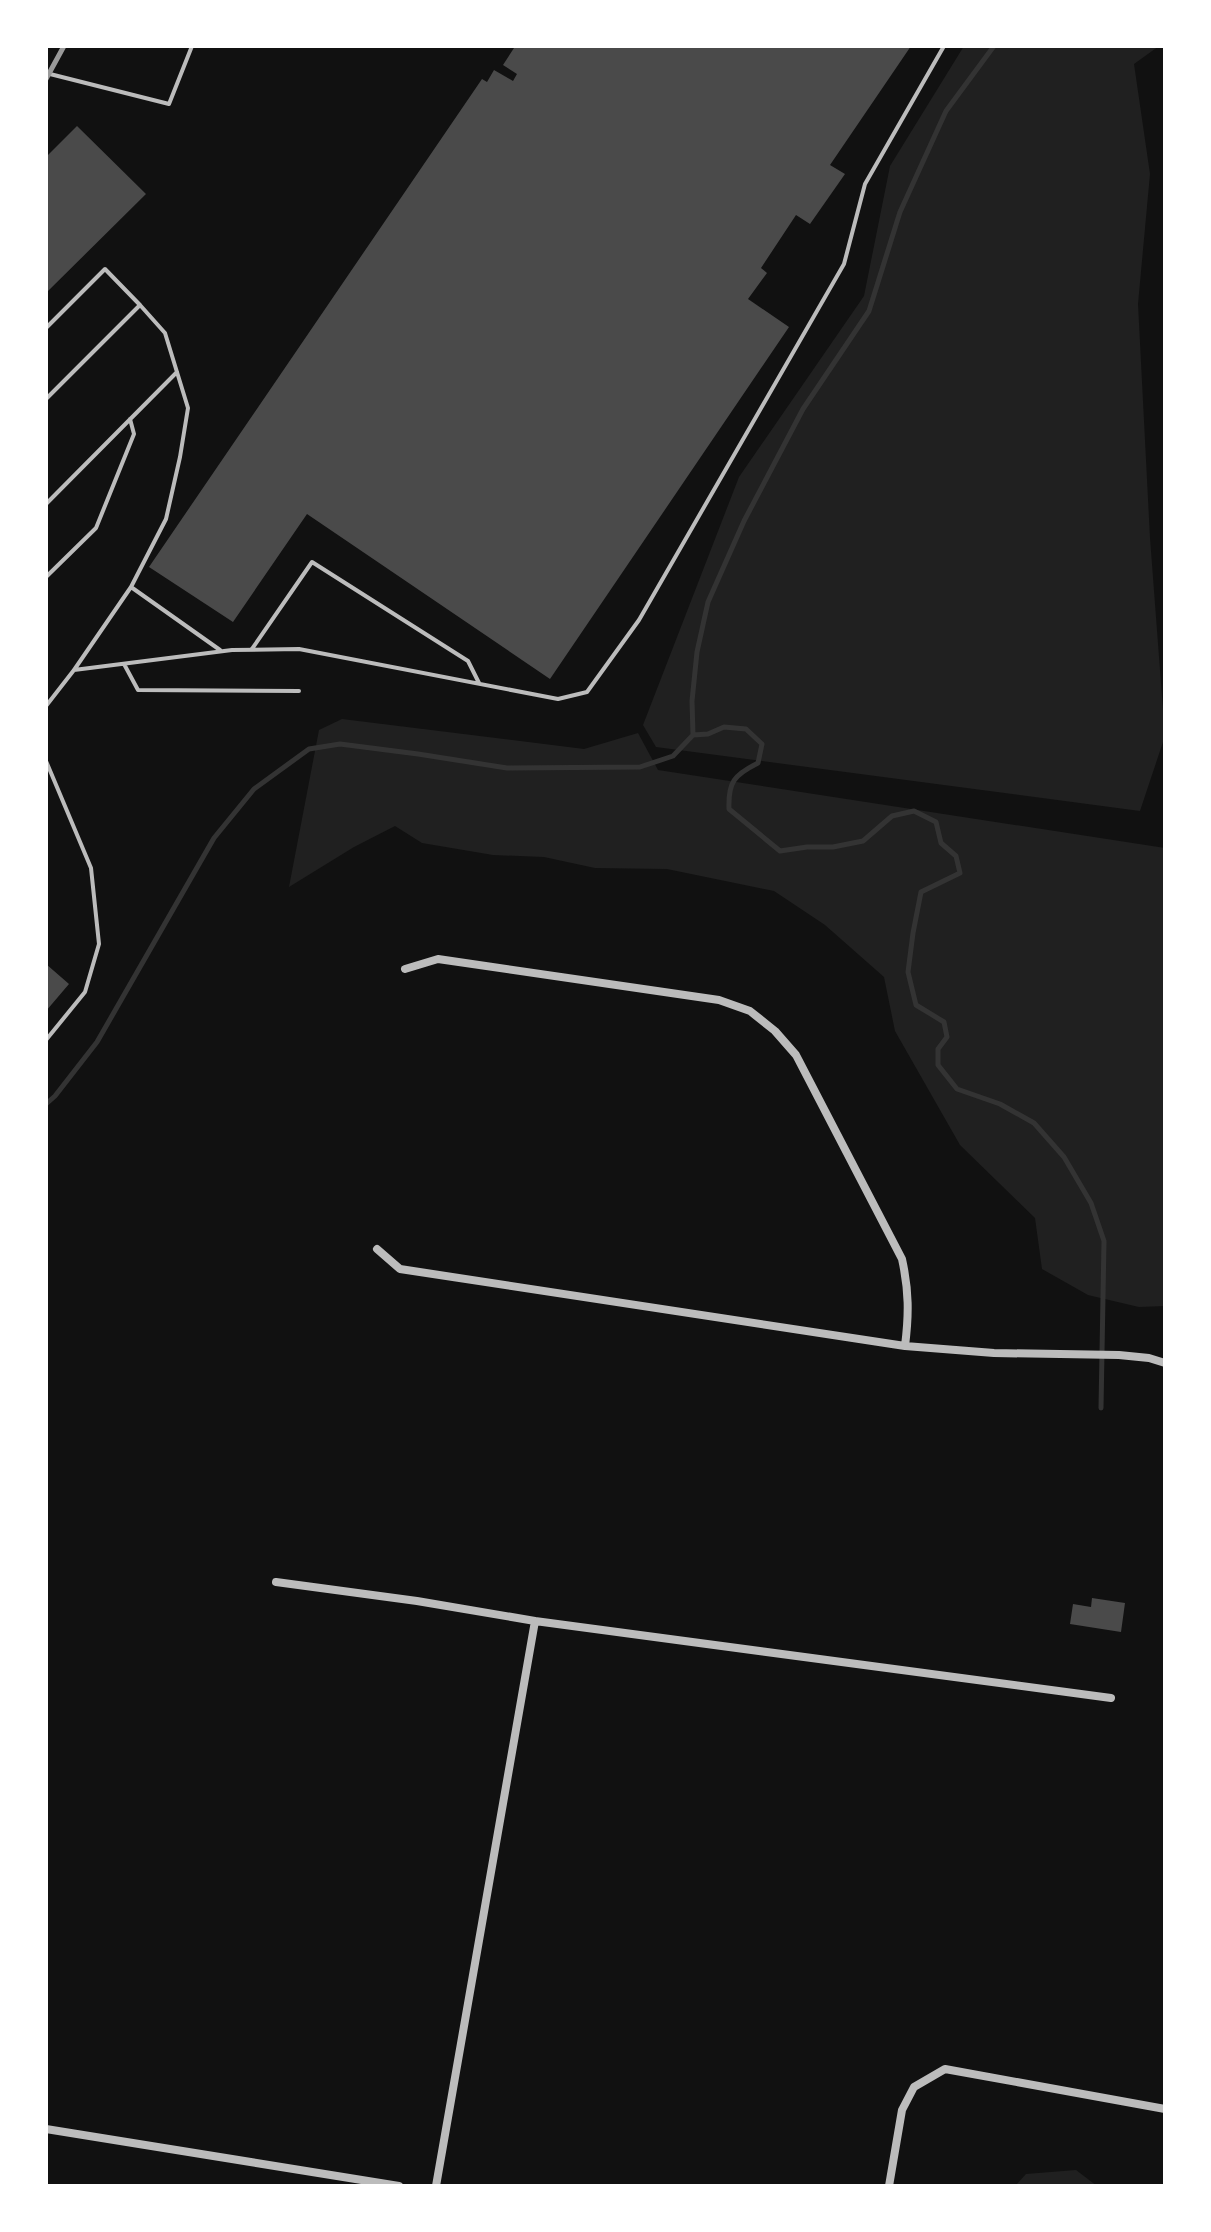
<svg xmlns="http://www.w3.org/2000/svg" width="1211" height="2232" font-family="'Nunito Sans',sans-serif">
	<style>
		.green { fill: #202020 }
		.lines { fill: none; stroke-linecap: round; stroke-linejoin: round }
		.stream { stroke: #333; stroke-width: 5 }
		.building { fill: #4a4a4a }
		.service { stroke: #bcbcbc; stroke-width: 4 }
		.minor { stroke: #bcbcbc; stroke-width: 8 }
		.rail { stroke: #9a9a9a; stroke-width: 5 }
	</style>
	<rect width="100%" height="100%" fill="#111"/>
	<path class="green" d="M964 46H1159L1134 64 1150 174 1138 304 1150 538 1165 736 1140 811 656 747 643 725 739 477 864 296 890 166Z
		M342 719 584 749 638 733 658 770 1165 848V1306L1139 1307 1088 1295 1042 1269 1035 1218 960 1145 895 1031 884 977 825 925 774 891 667 869 595 868 544 857 493 855 422 843 395 826 354 847 289 887 319 730Z
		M1076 2170 1097 2186H1015L1026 2174Z"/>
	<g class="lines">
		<path class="stream" d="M693 735 708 734 724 727 746 729 762 744 758 763C734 775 728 782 729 809L780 851 807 847H833L863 841 892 816 914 811 936 822 941 843 956 856 960 873 921 892 913 933 908 972 916 1005 944 1022 947 1037 938 1049V1065L957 1089 1000 1104 1034 1123 1064 1157 1091 1203 1104 1241 1101 1408
			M46 1104 55 1096 97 1042 214 838 254 789 309 749 340 744 418 754 507 768 640 767 673 756 693 735 692 701 697 652 708 602 744 521 803 409 869 311 900 212 946 111 994 46"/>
	</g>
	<path class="building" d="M511 46H911L830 165 845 174 810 224 796 215 761 268 767 273 748 299 789 327 550 679 307 514 233 622 149 567 482 79 487 82 494 70 513 81 517 74 503 65 514 48Z
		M77 126 146 194 46 293V157Z
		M46 964 69 984 46 1011Z
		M1092 1598 1125 1603 1121 1632 1070 1624 1073 1604 1091 1607Z"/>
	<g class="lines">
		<path class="service" d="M46 73 169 104 192 46
			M46 328 105 269 140 305
			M46 399 140 305 165 333 188 408 180 457 166 519 131 587
			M46 504 177 372
			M46 577 96 528 134 434 130 419
			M252 649 312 562 468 661 479 683
			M124 664 138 690 299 691
			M74 670 131 587 220 650
			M46 706 74 670 232 650 299 649 558 699 587 692 639 620 844 264 865 184 944 46
			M46 761 91 868 99 944 85 992 46 1040"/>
		<path class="minor" d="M405 969 438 959 719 1000 750 1011 775 1031 796 1055 902 1259C909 1291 909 1314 905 1346
			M377 1249 400 1269 905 1346 994 1353 1119 1355 1149 1358 1165 1363
			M276 1582 417 1601 535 1621 1111 1698
			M46 2129 399 2186
			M436 2186 535 1621
			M889 2186 902 2110 914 2087 945 2069 1165 2109"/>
		<path class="rail" d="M46 79 64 46"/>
	</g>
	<rect width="1211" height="2232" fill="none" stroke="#ffffff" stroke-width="96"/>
</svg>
